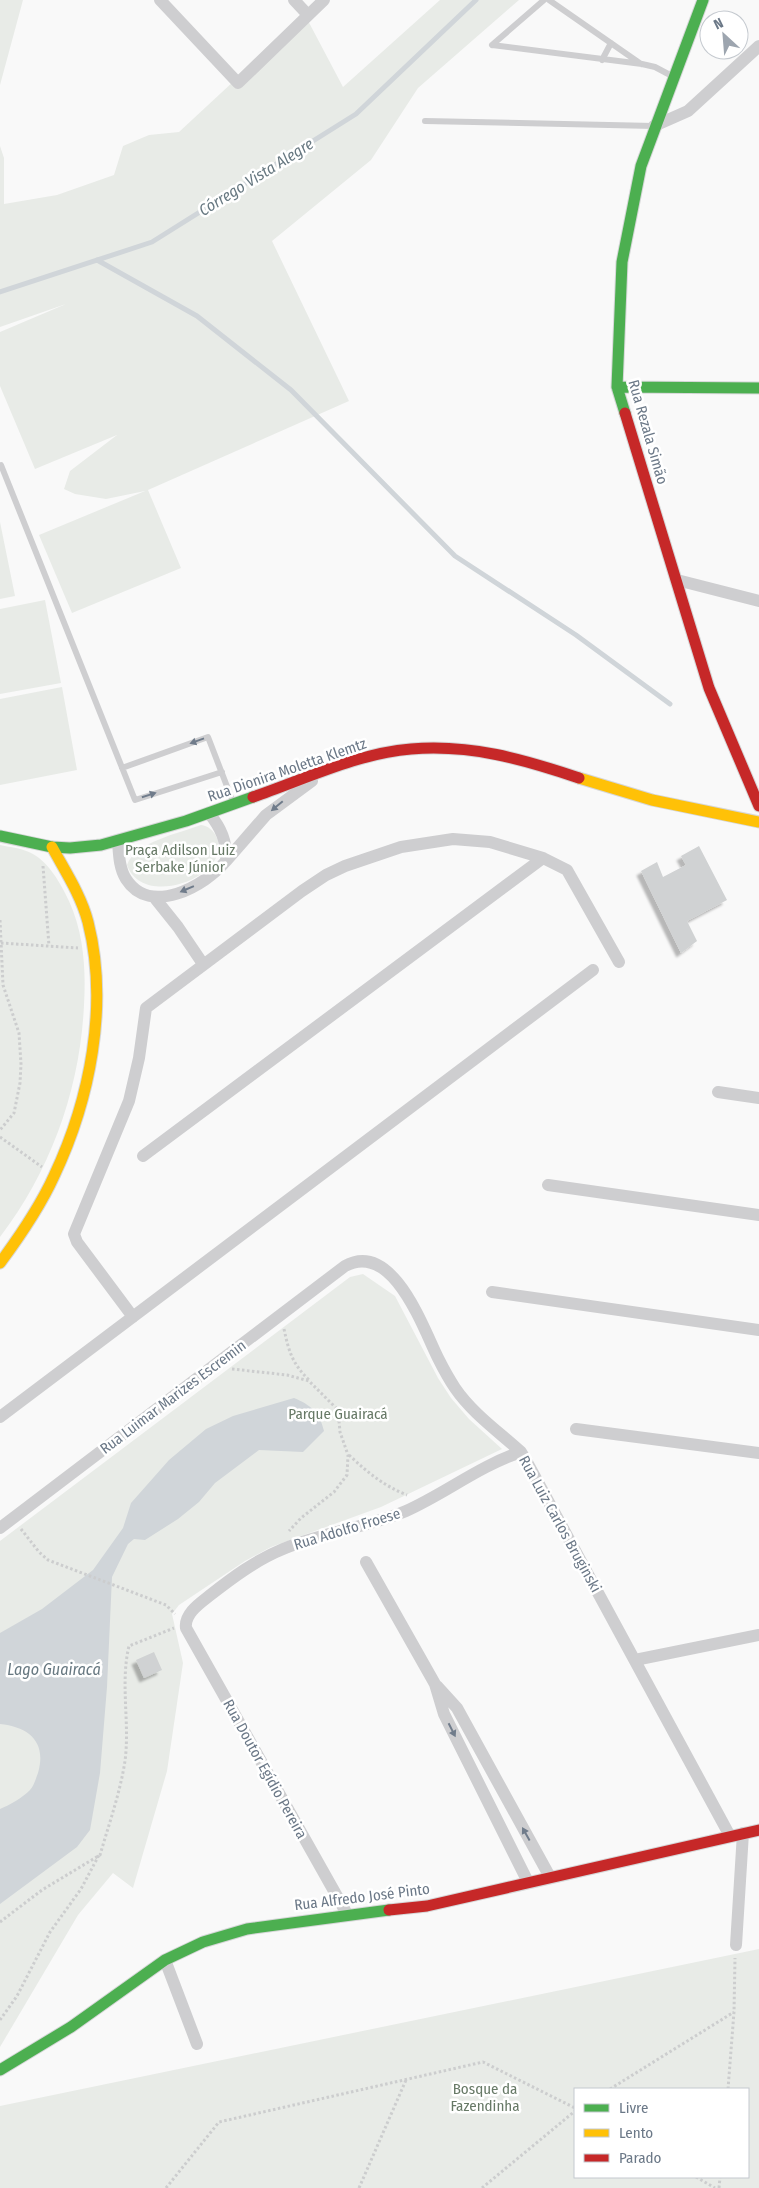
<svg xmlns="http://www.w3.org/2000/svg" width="759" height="2188" font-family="'Fira Sans Condensed',sans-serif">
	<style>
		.green { fill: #e8ebe7; fill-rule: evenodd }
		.water { fill: #d0d5d9 }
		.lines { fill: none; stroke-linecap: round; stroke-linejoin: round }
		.stream { stroke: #d0d5d9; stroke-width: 5 }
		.building { fill: #d0d2d3; filter: url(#shadow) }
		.fast-casing { stroke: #d6d7d8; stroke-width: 13 }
		.slow-casing { stroke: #d6d7d8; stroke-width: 13 }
		.jam-casing { stroke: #d6d7d8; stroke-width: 13 }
		.path { stroke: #cccdce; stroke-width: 3; stroke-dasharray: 2.5 2.5; stroke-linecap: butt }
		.lane { stroke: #ceced0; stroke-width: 6 }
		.street { stroke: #ceced0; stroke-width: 12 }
		.fast { stroke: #4caf50; stroke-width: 11 }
		.slow { stroke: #ffc107; stroke-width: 11 }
		.jam { stroke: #c62828; stroke-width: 11 }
		.oneway { fill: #707c8b }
		.labels { text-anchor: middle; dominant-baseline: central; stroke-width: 5; stroke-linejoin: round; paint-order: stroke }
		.street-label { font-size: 15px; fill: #6b7887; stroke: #fff }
		.park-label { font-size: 15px; fill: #677966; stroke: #fff }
		.water-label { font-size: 16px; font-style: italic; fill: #677881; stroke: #fff }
	</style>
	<defs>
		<filter id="shadow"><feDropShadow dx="-4.5" dy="4.5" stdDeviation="1" flood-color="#0004"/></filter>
	</defs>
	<rect width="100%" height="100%" fill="#f9f9f9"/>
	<path class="green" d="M0 0H23L0 85Z
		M440 0H519L418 88 371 160 272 241 349 401 148 490 181 568 72 613 39 535 145 491 106 499 75 494 64 489 70 471 117 435 35 469 0 386V332L66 304 0 327V146L4 158V204L57 195 114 175 123 146 149 135 179 132 305 15 343 87Z
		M0 522 15 596 0 599Z
		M45 600 61 683 0 694V609Z
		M62 687 77 770 0 785V699Z
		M201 825C208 826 213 830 216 836 236 875 143 911 127 865 135 842 180 833 201 825Z
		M0 845C9 847 20 848 29 852 48 860 61 884 69 901 84 934 86 970 84 1005 80 1089 51 1170 0 1237Z
		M363 1274 395 1296 438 1378 451 1398 469 1419 502 1449 381 1507 271 1547 245 1561 179 1605 172 1614 183 1663 167 1771 133 1888 113 1873 78 1915 0 2047V1541L350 1277Z
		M759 1949V2188H0V2106ZM575 2089H748V2177H575Z"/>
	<path class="water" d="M294 1398C311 1405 320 1413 324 1431L303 1452 259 1450 215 1483 199 1502 178 1519 145 1540 134 1539 128 1544 112 1577 107 1687 100 1773 90 1830 77 1847 0 1904V1809C10 1805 22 1798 30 1790 34 1786 36 1778 38 1773 47 1742 29 1727 0 1724V1633L42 1609 93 1570 123 1528 131 1503 169 1460 206 1429 233 1416Z"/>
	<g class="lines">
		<path class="stream" d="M97 260 197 316 291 390 455 556 576 635 670 704
			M0 292 152 242 356 114 476 0"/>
	</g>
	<path class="building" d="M699 846 727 900 687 921 697 941 681 953 641 871 657 862 663 877 686 865 681 856Z
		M154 1652 162 1670 144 1678 136 1660Z"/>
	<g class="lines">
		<g class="fast-casing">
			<path id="fast" d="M617 387 759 388
				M625 413 617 387 622 262 641 166 703 0
				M0 836 52 847 70 848 101 845 186 821 253 797
				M0 2070 71 2027 165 1960 203 1942 247 1929 389 1910"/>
		</g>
		<g class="slow-casing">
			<path id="slow" d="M579 778 652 800 759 822
				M0 1263C20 1236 40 1207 54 1176 90 1100 109 1005 88 922 81 895 65 871 52 847"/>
		</g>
		<g class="jam-casing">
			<path id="jam" d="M625 413 709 688 759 806
				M253 797C303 780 358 753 411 749 470 744 523 759 579 778
				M389 1910 427 1906 759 1830"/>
		</g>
		<path class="path" d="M43 866 49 946
			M0 920 3 985 19 1033 21 1064 20 1083 14 1113 0 1130
			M1 943 78 948
			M0 1137 42 1167
			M284 1329C289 1352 292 1363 309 1380
			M232 1369 287 1375 309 1381 338 1410 340 1432 348 1455 347 1475 334 1492 301 1518 289 1531
			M349 1455C367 1472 384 1486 407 1495
			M21 1529 39 1552 48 1560 166 1605 175 1614
			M0 1922 42 1890 100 1855C109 1824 120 1793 125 1761 130 1723 120 1683 129 1646L174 1628
			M0 2020 17 1996 50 1932 81 1889 99 1855
			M610 2089 734 2012
			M728 2089 734 2012 735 1958
			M696 2177 715 2188
			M166 2188 219 2122 483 2062 575 2108
			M359 2188 406 2080
			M482 2188 575 2111
			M719 2188 720 2177"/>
		<path class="lane" d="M549 0 641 64
			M492 45 642 64 655 67 672 76
			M492 45 544 0
			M602 60 611 43
			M425 121 654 126
			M1 465 135 800 222 772
			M122 768 208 737 233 802"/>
		<path class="street" d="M160 0 238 83 324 0
			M294 0 308 15
			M654 126 688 111 759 46
			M677 580 759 601
			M118 841C119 854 119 868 126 879 150 917 205 886 226 861 227 841 221 828 209 813
			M226 861 266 815 312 781
			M154 897 178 927 203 964
			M718 1092 759 1098
			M143 1156 543 858
			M548 1185 759 1215
			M492 1292 759 1330
			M133 1317 77 1242 74 1234 129 1101 139 1058 146 1008 302 891 326 875 345 866 401 847 453 839 490 842 543 858 567 870 619 962
			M0 1417 593 970
			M576 1429 759 1453
			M0 1528 345 1266C393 1240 423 1328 438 1358 443 1368 449 1379 455 1388 472 1413 499 1432 521 1452L527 1462 730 1836
			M366 1562 435 1684 444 1714 528 1882
			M635 1660 759 1635
			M437 1686 457 1708 550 1877
			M347 1914 186 1628C184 1614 200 1603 209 1596 232 1578 256 1560 283 1549 323 1532 366 1528 406 1511 446 1493 479 1466 521 1452
			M736 1945 743 1833
			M165 1960 197 2044"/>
		<use href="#fast" class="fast"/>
		<use href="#slow" class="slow"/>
		<use href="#jam" class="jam"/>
	</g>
	<defs><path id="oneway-solid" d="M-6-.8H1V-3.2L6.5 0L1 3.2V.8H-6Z" transform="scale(1.25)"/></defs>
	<g class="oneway">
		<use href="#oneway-solid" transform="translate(197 741) rotate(160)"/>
		<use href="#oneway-solid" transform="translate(149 795) rotate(-18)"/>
		<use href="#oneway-solid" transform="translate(277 806) rotate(140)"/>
		<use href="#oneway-solid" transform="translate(187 889) rotate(157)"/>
		<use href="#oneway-solid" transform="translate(452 1730) rotate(63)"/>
		<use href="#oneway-solid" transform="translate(526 1834) rotate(-119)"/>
	</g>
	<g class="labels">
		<g class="street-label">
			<text transform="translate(648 432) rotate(74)">Rua Rezala Simão</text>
			<text transform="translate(287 770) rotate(-19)">Rua Dionira Moletta Klemtz</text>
			<text transform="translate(173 1397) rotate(-37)">Rua Luimar Marizes Escremin</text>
			<text transform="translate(560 1524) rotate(61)">Rua Luiz Carlos Bruginski</text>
			<text transform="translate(347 1529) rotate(-17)">Rua Adolfo Froese</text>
			<text transform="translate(265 1769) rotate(61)">Rua Doutor Egídio Pereira</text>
			<text transform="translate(362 1897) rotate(-7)">Rua Alfredo José Pinto</text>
		</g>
		<g class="park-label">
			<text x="180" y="850">Praça Adilson Luiz<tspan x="180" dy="17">Serbake Júnior</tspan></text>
			<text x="338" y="1414">Parque Guairacá</text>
			<text x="485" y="2089">Bosque da<tspan x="485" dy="17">Fazendinha</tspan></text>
		</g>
		<g class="water-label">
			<text transform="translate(256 177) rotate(-32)">Córrego Vista Alegre</text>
			<text x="54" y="1669">Lago Guairacá</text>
		</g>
	</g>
	<rect x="574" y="2088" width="175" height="90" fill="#ffffff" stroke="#c4c9cf"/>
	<rect x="584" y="2104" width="25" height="8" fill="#4caf50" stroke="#c4c9cf"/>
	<text x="619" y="2113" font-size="15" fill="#6b7887">Livre</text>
	<rect x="584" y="2129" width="25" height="8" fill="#ffc107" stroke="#c4c9cf"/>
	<text x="619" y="2138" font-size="15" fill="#6b7887">Lento</text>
	<rect x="584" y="2154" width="25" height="8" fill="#c62828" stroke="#c4c9cf"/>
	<text x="619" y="2163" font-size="15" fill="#6b7887">Parado</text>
	<g transform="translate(724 35) rotate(334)"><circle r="24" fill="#ffffff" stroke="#c4c9cf"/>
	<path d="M0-4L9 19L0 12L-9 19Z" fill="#9da5af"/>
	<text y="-8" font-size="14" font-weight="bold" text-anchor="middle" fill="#6b7887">N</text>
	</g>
</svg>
